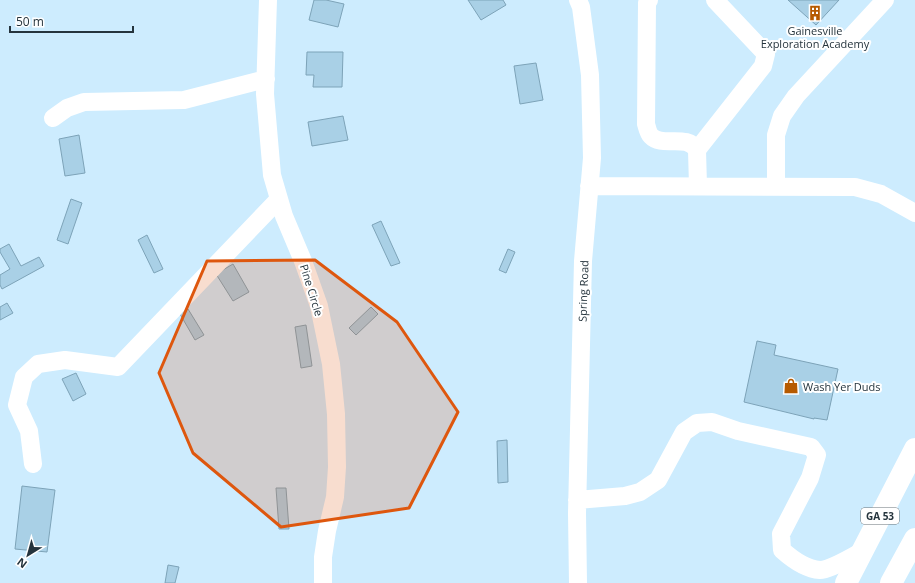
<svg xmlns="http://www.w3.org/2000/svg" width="915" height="583" font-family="'Open Sans',sans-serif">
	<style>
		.building { fill: #a9d0e6; stroke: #7da3b8 }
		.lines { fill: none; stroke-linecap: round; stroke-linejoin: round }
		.minor { stroke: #fff; stroke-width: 18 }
		.major { stroke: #fff; stroke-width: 22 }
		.marked { fill: #de570e; fill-opacity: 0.2; stroke: #de570e; stroke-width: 3; stroke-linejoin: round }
		.labels { text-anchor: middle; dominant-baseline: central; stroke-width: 4; stroke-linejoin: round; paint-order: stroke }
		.shield { fill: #fff; stroke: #667177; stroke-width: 1 }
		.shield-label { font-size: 10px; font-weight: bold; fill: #25343d }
		.poi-label { font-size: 11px; fill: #25343d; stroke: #fff }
		.street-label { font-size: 11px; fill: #25343d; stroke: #fff }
	</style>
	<rect width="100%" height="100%" fill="#cdecfe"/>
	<path class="building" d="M314 0H326L344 4 338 27 309 20Z
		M468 0H503L506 5 481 20Z
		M788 0H839L816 25Z
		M307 52H343L342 87H313L314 75H306Z
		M536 63 543 100 520 104 514 66Z
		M343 116 348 140 312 146 308 122Z
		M79 135 85 173 65 176 59 139Z
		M71 199 82 203 68 244 57 240Z
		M381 221 400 263 391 266 372 225Z
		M147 235 163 269 154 273 138 240Z
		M9 244 21 266 39 257 44 266 2 289 0 285V275L10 269 0 252V249Z
		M508 249 515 252 506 273 499 270Z
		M233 264 249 292 233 301 216 274Z
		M7 303 13 313 0 320V307Z
		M371 307 378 314 356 335 349 328Z
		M188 309 204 335 195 340 180 314Z
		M306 325 312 366 301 368 295 327Z
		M757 341 776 345 774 355 838 369 827 420 814 418V419L744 402Z
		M76 373 86 394 73 401 62 379Z
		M507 440 508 482 498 483 497 441Z
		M22 486 55 490 47 552 15 549Z
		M276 488H286L289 529H279Z
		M168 565 179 567 175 583H165Z"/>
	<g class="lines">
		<path class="minor" d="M268 0 265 94 272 175 284 216 303 261 319 306 331 364 336 414 337 467 335 497 327 531 323 557V583
			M578 0 581 7 590 75 592 158 583 261 577 513 578 583
			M649 0 647 3 646 124C647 127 648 133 651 136 662 148 687 133 697 150L698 186
			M53 118 67 108 84 102 184 100 266 79
			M697 150 763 66 766 54 715 0
			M589 186 855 187 881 194 915 213
			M776 186V135L782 116 796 96 885 0
			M33 464 29 431 17 405 24 377 38 364 65 360 118 367 279 199
			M577 500 625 496 640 492 658 480 684 432 697 423 712 422 738 431 811 447 817 455 810 478 781 534 782 550C792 559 805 569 820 570 830 570 852 557 861 552"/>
		<path class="major" d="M846 583 915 449
			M891 583 915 539"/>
	</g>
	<path class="marked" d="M315 260 397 322 458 412 409 508 281 527 193 453 159 373 207 261Z"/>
	<defs>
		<g id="building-bare" transform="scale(1.2)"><path d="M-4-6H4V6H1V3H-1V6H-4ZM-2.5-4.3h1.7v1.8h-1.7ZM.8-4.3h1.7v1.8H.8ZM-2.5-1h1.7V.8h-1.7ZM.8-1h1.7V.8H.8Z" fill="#b65a00" stroke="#fff" stroke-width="2.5" paint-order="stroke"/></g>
		<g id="shop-bare" transform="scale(1.2)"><path d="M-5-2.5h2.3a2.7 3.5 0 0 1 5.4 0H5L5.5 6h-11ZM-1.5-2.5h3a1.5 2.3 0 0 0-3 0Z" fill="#b65a00" stroke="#fff" stroke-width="2.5" paint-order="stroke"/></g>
	</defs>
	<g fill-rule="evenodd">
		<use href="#building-bare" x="815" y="13"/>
		<use href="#shop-bare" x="791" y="386"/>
	</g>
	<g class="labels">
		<rect class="shield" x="861" y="508" width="38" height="16" rx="3"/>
		<g class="shield-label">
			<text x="880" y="516">GA 53</text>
		</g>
		<g class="poi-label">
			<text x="815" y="30">Gainesville<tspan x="815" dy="13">Exploration Academy</tspan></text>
			<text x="803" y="386" text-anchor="start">Wash Yer Duds</text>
		</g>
		<g class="street-label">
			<text transform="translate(312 290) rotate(73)">Pine Circle</text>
			<text transform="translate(583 291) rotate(-88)">Spring Road</text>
		</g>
	</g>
	<g transform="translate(28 555) rotate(217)" stroke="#ffffff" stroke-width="3" paint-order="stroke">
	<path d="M0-3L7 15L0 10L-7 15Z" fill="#25343d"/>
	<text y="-6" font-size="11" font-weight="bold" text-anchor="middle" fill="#25343d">N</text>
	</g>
	<path d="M10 26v6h123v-6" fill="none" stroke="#25343d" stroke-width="2"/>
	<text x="16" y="26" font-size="12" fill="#25343d" stroke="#ffffff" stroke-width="3" paint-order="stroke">50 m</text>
</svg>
